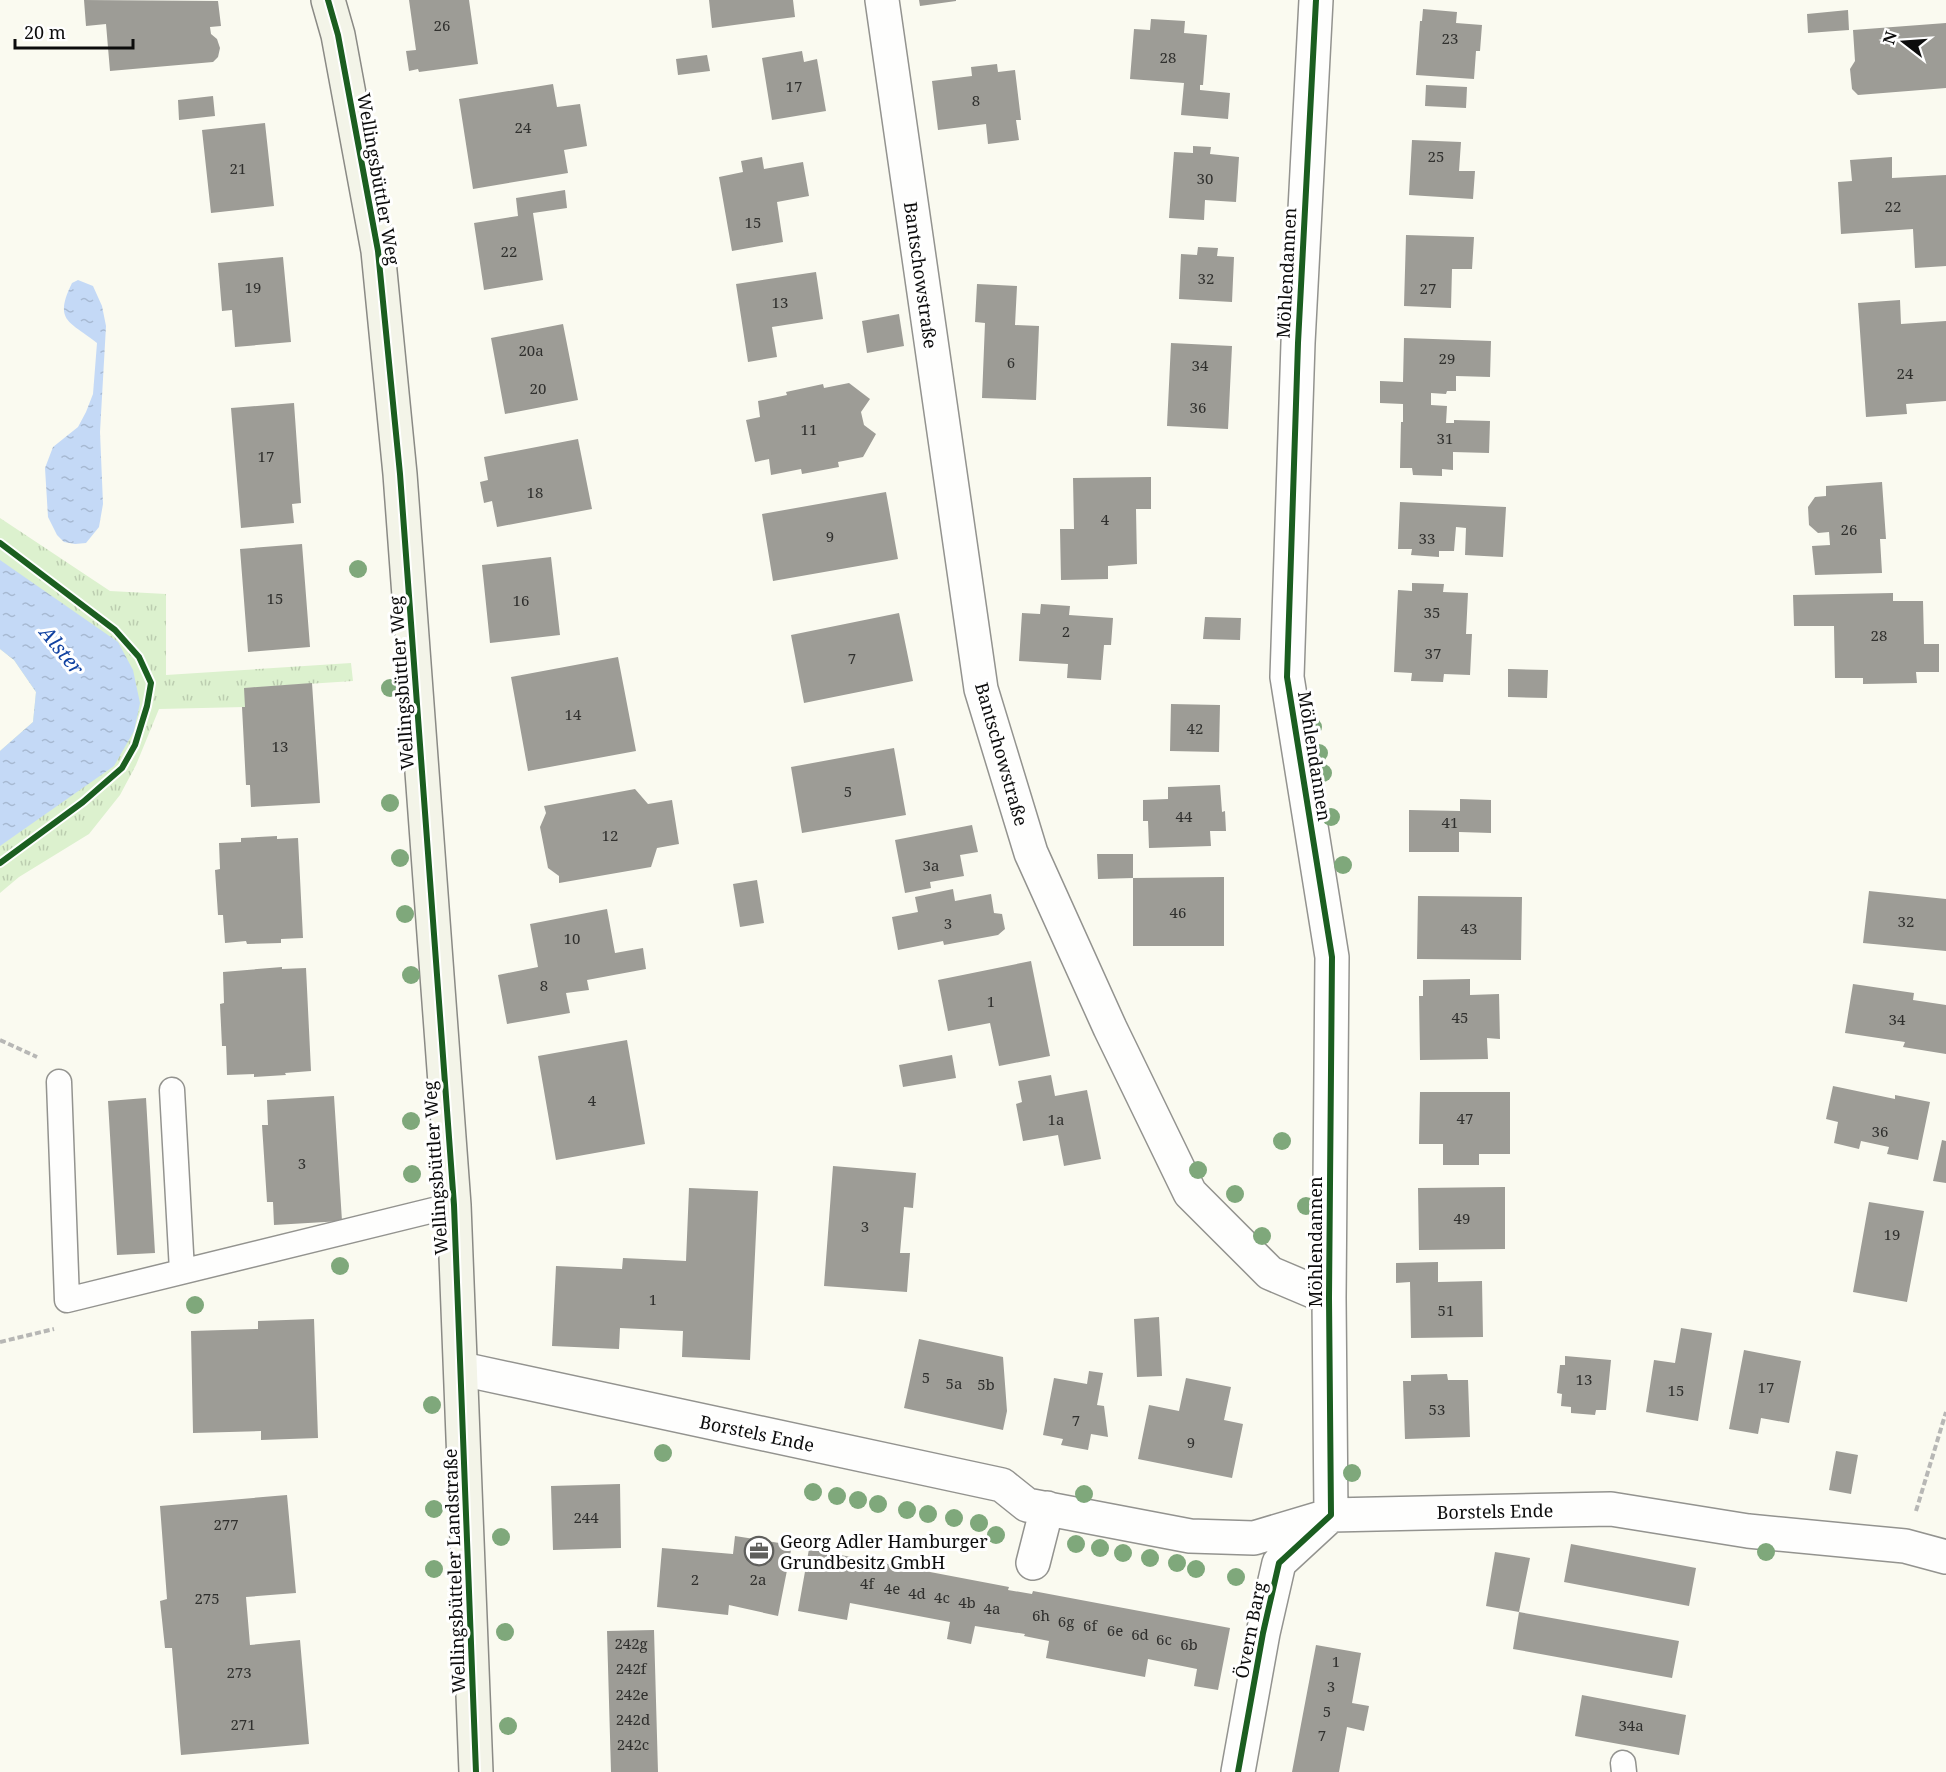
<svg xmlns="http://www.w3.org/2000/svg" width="1946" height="1772" font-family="'Noto Serif',serif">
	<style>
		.park { fill: url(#park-tufts) }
		.water { fill: url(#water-ripples) }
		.building { fill: #9d9c96 }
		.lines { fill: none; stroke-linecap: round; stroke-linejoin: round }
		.service-casing { stroke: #93938f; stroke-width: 27 }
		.minor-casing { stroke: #93938f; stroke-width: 36 }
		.secondary-casing { stroke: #8a8a85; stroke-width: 36 }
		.path { stroke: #b7b7b5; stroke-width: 4; stroke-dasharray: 6 3; stroke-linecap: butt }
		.service { stroke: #fefefd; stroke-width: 24 }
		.minor { stroke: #fefefd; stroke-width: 33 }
		.secondary { stroke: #f3f4e8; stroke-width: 33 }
		.cycleway-casing { stroke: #fff; stroke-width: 10 }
		.cycleway { stroke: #1b5e20; stroke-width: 6 }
		.tree { fill: #7fa87b }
		.labels { text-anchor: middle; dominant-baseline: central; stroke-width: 6; stroke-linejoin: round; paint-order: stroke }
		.number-label { font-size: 15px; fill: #30302e }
		.street-label { font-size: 18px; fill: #0c0c0c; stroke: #fff }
		.poi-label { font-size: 18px; fill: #0c0c0c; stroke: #fff; text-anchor: start }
		.water-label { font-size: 20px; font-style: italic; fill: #1142a1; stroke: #fff }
	</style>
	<defs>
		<pattern id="park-tufts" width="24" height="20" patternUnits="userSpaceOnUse" patternTransform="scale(1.5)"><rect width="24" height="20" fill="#dcf1ce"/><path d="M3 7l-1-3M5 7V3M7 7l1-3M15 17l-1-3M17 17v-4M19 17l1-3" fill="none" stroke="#bccdb0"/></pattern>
		<pattern id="water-ripples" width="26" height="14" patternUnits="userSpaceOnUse" patternTransform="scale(1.5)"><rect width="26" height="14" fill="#c4d9f6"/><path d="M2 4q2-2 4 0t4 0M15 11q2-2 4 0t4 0" fill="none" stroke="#a7b9d2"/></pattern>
	</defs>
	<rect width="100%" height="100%" fill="#fafaf0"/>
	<path class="park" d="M0 518 110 591 166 594V675L351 663 353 681 245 688V707L159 709 136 765 120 795 89 834 19 877 0 893V751L33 722 36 692 14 660 0 649Z"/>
	<path class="water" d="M78 280 93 286 102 306 106 326 100 432 103 504 99 527 86 543 75 544 64 542 57 535 48 517 45 468 53 447 78 427 86 412 93 394 97 343C70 321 53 322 72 283Z
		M0 560 118 642 133 670 140 703 134 731 114 766 0 846V751L33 722 36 692 14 660 0 649Z"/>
	<path class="building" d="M84 0 218 1 221 26 210 27 211 34 217 39 220 48 218 57 213 62 110 71 106 24 86 26Z
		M409 0H469L478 64 419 72 418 69 409 71 406 51 416 50Z
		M709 0H793L795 17 712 28Z
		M919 0H956V1L920 6Z
		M1423 9 1457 12 1456 23 1482 25 1480 51H1476L1474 79 1416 75 1420 21H1422Z
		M1848 10 1849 30 1808 33 1807 14Z
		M1151 19 1185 21 1184 33 1207 35 1203 85H1200V90L1230 93 1228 119 1181 115 1184 83 1130 79 1134 29 1150 30Z
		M1946 23V88L1858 95 1852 89 1850 69 1855 61 1853 30Z
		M802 51 804 62 817 59 826 111 772 120 762 58Z
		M707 55 710 71 678 75 676 59Z
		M997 64 998 72 1015 70 1021 120H1016L1019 140 988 144 986 124 938 130 932 81 972 76 971 67Z
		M553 84 557 107 580 104 587 146 564 150 568 173 473 189 459 99Z
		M1426 85 1467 87 1466 108 1425 106Z
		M213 96 215 116 179 120 178 100Z
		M265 123 274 206 211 213 202 130Z
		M1412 140 1461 142 1459 171H1475L1473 199 1409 195Z
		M1193 146 1211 147 1210 154 1239 157 1236 202 1205 200 1204 220 1169 218 1174 152 1193 153Z
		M762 157 764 169 803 162 809 196 777 202 783 242 732 251 719 177 743 172 741 161Z
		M1892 157V178L1946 175V266L1915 268 1913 229 1841 234 1838 182 1852 181 1850 160Z
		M565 190 567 208 533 213 543 280 484 290 474 223 518 216 516 198Z
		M1406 235 1474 237 1472 269H1452L1451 308 1404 306Z
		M1198 247 1218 248 1217 256 1234 257 1232 302 1179 299 1181 254 1197 255Z
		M283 257 291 342 235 347 232 310 222 311 218 263Z
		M816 272 823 319 772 327 777 357 748 362 736 284Z
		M977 284 1017 286 1015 325 1039 326 1036 400 982 398 985 323 975 322Z
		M1900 300 1901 324 1946 321V401L1906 404 1907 414 1866 417 1858 303Z
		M899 314 904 346 867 353 862 321Z
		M563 324 578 400 505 414 491 338Z
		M1404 338 1491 341 1490 377 1456 376V391H1447L1446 394 1431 393V405L1447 406 1446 423H1454V420L1490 421 1489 453 1453 452V470L1442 469V476L1413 475 1412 468H1400L1401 422H1403V404L1380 403V381L1403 382Z
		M1171 343 1232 346 1228 429 1167 426Z
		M849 383 870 399 861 412 864 425 876 434 863 457 838 462 839 467 802 474 801 469 771 475 769 459 755 462 746 420 760 417 758 401 787 395 786 392 823 384 824 388Z
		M294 403 301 503 292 504 294 523 241 528 231 408Z
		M578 439 592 509 497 527 492 501 484 503 480 482 488 480 484 457Z
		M1151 477V509H1136L1137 564 1108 566V579L1061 580 1060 529H1074L1073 478Z
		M1882 482 1886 539H1880L1882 573 1815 575 1812 546 1830 545 1829 532 1818 533 1809 525 1808 507 1815 497 1826 496V486Z
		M886 492 898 559 773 581 762 514Z
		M1400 502 1506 507 1503 557 1465 555 1466 528 1456 527 1454 551H1439V557L1411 555 1412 549H1398Z
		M302 544 310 647 248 652 240 549Z
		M551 557 560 635 490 643 482 565Z
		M1412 583 1444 584 1443 592 1468 593 1466 634H1472L1470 675 1444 674 1443 682 1411 681 1412 673 1394 672 1398 590 1412 591Z
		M1893 593V601H1923L1924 644H1939V672H1916L1917 683 1863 684V678H1835L1834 626H1794L1793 595Z
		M1041 604 1070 606 1069 615 1113 618 1111 645H1104L1101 680 1067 678 1068 664 1019 661 1022 613 1040 614Z
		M899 613 913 681 804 703 791 635Z
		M1205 617 1241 618 1240 640 1203 639Z
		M618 657 636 751 528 771 511 677Z
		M1508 669 1548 670 1547 698 1508 697Z
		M312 683 320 803 251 807 250 785H246L242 707H245L244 688Z
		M1171 704 1220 705 1219 752 1170 751Z
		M894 748 906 815 802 833 791 767Z
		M1220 785 1222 812 1225 811 1226 831H1210L1211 846 1149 848 1148 821H1143V800L1168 799V787Z
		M635 789 648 804 672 800 679 844 657 848 651 867 559 883V876L548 868 540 827 546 813 544 806Z
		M1460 799 1491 800V833L1459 832V852H1409V810L1460 811Z
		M972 825 978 852 960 855 964 876 930 882 931 888 905 893 895 840Z
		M277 836V839L298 838 303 938 281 939V943L247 944 246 941 225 943 223 915H218L215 870 220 869 219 843 241 842V838Z
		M1097 854H1133V878L1098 879Z
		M1224 877V946H1133V878Z
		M757 880 764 923 740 927 733 884Z
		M953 889 955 901 991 894 994 913 1002 914 1005 929 998 935 944 945 943 941 898 950 892 917 918 912 915 897Z
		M1869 891 1946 899V951L1863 943Z
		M1418 896 1522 897 1521 960 1417 959Z
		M607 909 615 953 643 948 646 969 587 980 589 990 566 993 570 1013 507 1024 498 975 538 967 530 924Z
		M1031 961 1050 1056 999 1066 990 1023 948 1031 938 980Z
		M282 967V969L306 968 311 1071 285 1073 286 1075 254 1077V1074L227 1075 226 1046H222L220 1004 224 1003 223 972Z
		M1470 979V995L1499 994 1500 1039 1487 1038 1488 1059 1420 1060 1419 996H1423V980Z
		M1853 984 1914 993 1913 1000 1946 1005V1054L1903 1047 1905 1042 1845 1033Z
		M627 1040 645 1144 556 1160 538 1056Z
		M952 1055 956 1078 903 1087 899 1065Z
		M1051 1075 1055 1096 1087 1090 1101 1159 1064 1166 1058 1135 1023 1141 1016 1104 1022 1102 1018 1081Z
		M1833 1086 1895 1099V1095L1930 1102 1918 1160 1887 1154 1889 1147 1861 1141 1859 1149 1834 1143 1838 1122 1826 1119Z
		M1420 1092H1510V1154H1479V1165H1443V1144H1419Z
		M334 1096 342 1221 274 1225 273 1202H267L262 1125H268L267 1100Z
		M146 1098 155 1253 117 1255 108 1101Z
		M1942 1140 1946 1141V1183L1933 1181Z
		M833 1166 916 1173 913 1208 904 1207 900 1253H910L907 1292 824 1286Z
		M1505 1187V1249L1419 1250 1418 1188Z
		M689 1188 758 1191 750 1360 682 1357 683 1331 620 1328 619 1349 552 1346 556 1266 622 1269 623 1258 686 1261Z
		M1869 1202 1924 1211 1907 1302 1853 1292Z
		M1438 1262V1282L1482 1281 1483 1337 1411 1338 1410 1282 1396 1283V1263Z
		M1159 1317 1162 1376 1137 1377 1134 1319Z
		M314 1319 318 1438 261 1440V1431L193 1433 191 1331 258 1329V1321Z
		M1681 1328 1712 1333 1698 1421 1646 1412 1654 1360 1675 1363Z
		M919 1339 1003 1357 1007 1411 1003 1430 904 1408Z
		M1744 1350 1801 1361 1789 1423 1761 1418 1758 1434 1729 1429Z
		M1565 1356 1611 1360 1606 1410H1596L1595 1415 1571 1413V1407L1561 1406 1562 1394 1557 1393 1560 1365H1565Z
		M1089 1371 1103 1373 1097 1405 1104 1406 1108 1437 1091 1434 1088 1450 1061 1445 1063 1439 1043 1435 1054 1378 1087 1384Z
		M1447 1374 1448 1380H1468L1470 1437 1405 1439 1403 1381H1411V1375Z
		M1186 1378 1231 1387 1224 1420 1243 1424 1232 1478 1138 1459 1149 1405 1179 1411Z
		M1836 1451 1858 1455 1851 1494 1829 1490Z
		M620 1484 621 1548 553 1550 551 1486Z
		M287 1495 296 1593 246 1597 250 1645 300 1640 309 1744 181 1755 172 1648H165L160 1601 167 1599 160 1506Z
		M735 1536 792 1545 778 1616 729 1605 728 1615 657 1607 662 1548 733 1554Z
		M1571 1544 1696 1568 1689 1606 1564 1582Z
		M809 1549 1009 1587 1008 1590 1032 1594 1033 1591 1230 1628 1218 1690 1194 1686 1197 1669 1148 1659 1145 1677 1046 1658 1049 1641 1024 1636 1025 1634 975 1626 971 1644 947 1639 950 1622 850 1603 847 1620 798 1611Z
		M1495 1552 1530 1558 1519 1612 1679 1641 1672 1678 1513 1649 1519 1612 1486 1606Z
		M654 1630 658 1772H611L607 1631Z
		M1316 1645 1361 1653 1352 1703 1369 1706 1364 1731 1347 1727 1339 1772H1292Z
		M1582 1695 1686 1715 1679 1755 1575 1736Z"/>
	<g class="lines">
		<g class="service-casing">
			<path id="service" d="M59 1082 67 1300 454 1205
				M172 1090 182 1271
				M1623 1763 1624 1772"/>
		</g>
		<g class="minor-casing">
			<path id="minor" d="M882 0 981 689 1031 853 1110 1028 1190 1193 1270 1273 1329 1298
				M462 1369 1002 1485 1027 1505 1190 1536 1254 1538 1331 1515 1611 1509 1748 1531 1905 1546 1946 1557
				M1033 1563 1047 1508
				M1238 1772 1263 1633 1279 1563 1331 1515 1329 1298 1332 957 1287 677 1298 343 1316 0"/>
		</g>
		<g class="secondary-casing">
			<path id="secondary" d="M328 0 338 35 378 251 400 474 454 1205 476 1772"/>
		</g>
		<path class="path" d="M0 543 115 630 139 657 151 683 147 706 135 745 122 768 83 802 0 863
			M0 1040 37 1057
			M0 1342 54 1329
			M1916 1511 1946 1412"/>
		<use href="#service" class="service"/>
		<use href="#minor" class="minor"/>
		<use href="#secondary" class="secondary"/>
		<g class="cycleway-casing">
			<path id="cycleway" d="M328 0 338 35 378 251 400 474 454 1205 476 1772
				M0 543 115 630 139 657 151 683 147 706 135 745 122 768 83 802 0 863
				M1238 1772 1263 1633 1279 1563 1331 1515 1329 1298 1332 957 1287 677 1298 343 1316 0"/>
		</g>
		<use href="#cycleway" class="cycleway"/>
	</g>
	<g class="tree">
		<circle cx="358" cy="569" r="9"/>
		<circle cx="390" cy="688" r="9"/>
		<circle cx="1313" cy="727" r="9"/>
		<circle cx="1319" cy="753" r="9"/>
		<circle cx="1323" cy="773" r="9"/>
		<circle cx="390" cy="803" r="9"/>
		<circle cx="1331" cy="817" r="9"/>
		<circle cx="400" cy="858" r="9"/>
		<circle cx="1343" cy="865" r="9"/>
		<circle cx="405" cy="914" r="9"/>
		<circle cx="411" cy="975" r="9"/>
		<circle cx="411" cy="1121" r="9"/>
		<circle cx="1282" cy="1141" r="9"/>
		<circle cx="1198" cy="1170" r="9"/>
		<circle cx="412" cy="1174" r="9"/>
		<circle cx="1235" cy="1194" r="9"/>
		<circle cx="1306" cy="1206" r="9"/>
		<circle cx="1262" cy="1236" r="9"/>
		<circle cx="340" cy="1266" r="9"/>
		<circle cx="195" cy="1305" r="9"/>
		<circle cx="432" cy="1405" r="9"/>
		<circle cx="663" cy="1453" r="9"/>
		<circle cx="1352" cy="1473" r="9"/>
		<circle cx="813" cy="1492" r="9"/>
		<circle cx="1084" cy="1494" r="9"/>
		<circle cx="837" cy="1496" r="9"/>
		<circle cx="858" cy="1500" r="9"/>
		<circle cx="878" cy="1504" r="9"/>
		<circle cx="434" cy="1509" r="9"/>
		<circle cx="907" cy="1510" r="9"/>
		<circle cx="928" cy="1514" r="9"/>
		<circle cx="954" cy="1518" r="9"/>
		<circle cx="979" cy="1523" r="9"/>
		<circle cx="996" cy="1535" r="9"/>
		<circle cx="501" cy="1537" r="9"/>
		<circle cx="1076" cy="1544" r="9"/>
		<circle cx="1100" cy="1548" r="9"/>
		<circle cx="1766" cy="1552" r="9"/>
		<circle cx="1123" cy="1553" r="9"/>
		<circle cx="1150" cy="1558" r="9"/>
		<circle cx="1177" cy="1563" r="9"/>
		<circle cx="434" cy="1569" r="9"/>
		<circle cx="1196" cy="1569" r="9"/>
		<circle cx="1236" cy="1577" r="9"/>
		<circle cx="505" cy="1632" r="9"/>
		<circle cx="508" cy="1726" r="9"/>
	</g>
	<defs>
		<g id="office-ring" transform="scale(1.5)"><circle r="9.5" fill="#fff" stroke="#5f5f5c" stroke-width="1.5"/><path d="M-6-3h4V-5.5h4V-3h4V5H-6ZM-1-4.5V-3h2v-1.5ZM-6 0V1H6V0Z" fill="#5f5f5c"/></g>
	</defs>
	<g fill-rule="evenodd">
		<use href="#office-ring" x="759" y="1551"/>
	</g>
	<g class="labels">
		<g class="number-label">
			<text x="442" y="25">26</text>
			<text x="1450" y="38">23</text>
			<text x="1168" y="57">28</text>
			<text x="794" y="86">17</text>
			<text x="976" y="100">8</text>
			<text x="523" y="127">24</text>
			<text x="1436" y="156">25</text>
			<text x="238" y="168">21</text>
			<text x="1205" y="178">30</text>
			<text x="1893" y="206">22</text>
			<text x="753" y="222">15</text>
			<text x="509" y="251">22</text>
			<text x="1206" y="278">32</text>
			<text x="253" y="287">19</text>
			<text x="1428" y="288">27</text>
			<text x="780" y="302">13</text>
			<text x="531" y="350">20a</text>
			<text x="1447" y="358">29</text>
			<text x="1011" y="362">6</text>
			<text x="1200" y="365">34</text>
			<text x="1905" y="373">24</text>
			<text x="538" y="388">20</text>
			<text x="1198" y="407">36</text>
			<text x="809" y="429">11</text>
			<text x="1445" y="438">31</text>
			<text x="266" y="456">17</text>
			<text x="535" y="492">18</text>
			<text x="1105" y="519">4</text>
			<text x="1849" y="529">26</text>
			<text x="830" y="536">9</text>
			<text x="1427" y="538">33</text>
			<text x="275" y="598">15</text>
			<text x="521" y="600">16</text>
			<text x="1432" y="612">35</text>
			<text x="1066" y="631">2</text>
			<text x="1879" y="635">28</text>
			<text x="1433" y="653">37</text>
			<text x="852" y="658">7</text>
			<text x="573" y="714">14</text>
			<text x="1195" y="728">42</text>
			<text x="280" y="746">13</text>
			<text x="848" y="791">5</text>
			<text x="1184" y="816">44</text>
			<text x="1450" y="822">41</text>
			<text x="610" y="835">12</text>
			<text x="931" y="865">3a</text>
			<text x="1178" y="912">46</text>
			<text x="1906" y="921">32</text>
			<text x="948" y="923">3</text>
			<text x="1469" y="928">43</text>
			<text x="572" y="938">10</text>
			<text x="544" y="985">8</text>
			<text x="991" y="1001">1</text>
			<text x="1460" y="1017">45</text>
			<text x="1897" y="1019">34</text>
			<text x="592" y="1100">4</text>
			<text x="1465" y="1118">47</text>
			<text x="1056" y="1119">1a</text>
			<text x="1880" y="1131">36</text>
			<text x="302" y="1163">3</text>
			<text x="1462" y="1218">49</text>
			<text x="865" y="1226">3</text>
			<text x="1892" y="1234">19</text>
			<text x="653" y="1299">1</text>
			<text x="1446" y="1310">51</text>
			<text x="926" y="1377">5</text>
			<text x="1584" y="1379">13</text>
			<text x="954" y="1383">5a</text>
			<text x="986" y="1384">5b</text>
			<text x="1766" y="1387">17</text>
			<text x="1676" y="1390">15</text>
			<text x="1437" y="1409">53</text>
			<text x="1076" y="1420">7</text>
			<text x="1191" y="1442">9</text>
			<text x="586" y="1517">244</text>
			<text x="226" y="1524">277</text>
			<text x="695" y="1579">2</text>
			<text x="758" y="1579">2a</text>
			<text x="867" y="1583">4f</text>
			<text x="892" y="1588">4e</text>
			<text x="917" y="1593">4d</text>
			<text x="942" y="1597">4c</text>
			<text x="207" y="1598">275</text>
			<text x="967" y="1602">4b</text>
			<text x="992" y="1608">4a</text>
			<text x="1041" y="1615">6h</text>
			<text x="1066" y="1621">6g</text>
			<text x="1090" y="1625">6f</text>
			<text x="1115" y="1630">6e</text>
			<text x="1140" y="1634">6d</text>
			<text x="1164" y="1639">6c</text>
			<text x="631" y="1643">242g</text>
			<text x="1189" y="1644">6b</text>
			<text x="1336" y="1661">1</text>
			<text x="631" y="1668">242f</text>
			<text x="239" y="1672">273</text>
			<text x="1331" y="1686">3</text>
			<text x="632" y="1694">242e</text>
			<text x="1327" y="1711">5</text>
			<text x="633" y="1719">242d</text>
			<text x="243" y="1724">271</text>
			<text x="1631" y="1725">34a</text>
			<text x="1322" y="1735">7</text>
			<text x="633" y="1744">242c</text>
		</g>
		<g class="street-label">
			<text transform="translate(379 179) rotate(80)">Wellingsbüttler Weg</text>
			<text transform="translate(1286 273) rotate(-87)">Möhlendannen</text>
			<text transform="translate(921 275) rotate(82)">Bantschowstraße</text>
			<text transform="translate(401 683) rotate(-94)">Wellingsbüttler Weg</text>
			<text transform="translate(1002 754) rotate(74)">Bantschowstraße</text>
			<text transform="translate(1315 756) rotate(81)">Möhlendannen</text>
			<text transform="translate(435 1168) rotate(-94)">Wellingsbüttler Weg</text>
			<text transform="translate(1315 1242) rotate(-90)">Möhlendannen</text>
			<text transform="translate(757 1433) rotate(12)">Borstels Ende</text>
			<text transform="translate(1495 1511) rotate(-1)">Borstels Ende</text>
			<text transform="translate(454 1571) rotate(-92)">Wellingsbütteler Landstraße</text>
			<text transform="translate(1250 1630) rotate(-79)">Övern Barg</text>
		</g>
		<g class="poi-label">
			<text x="780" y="1541">Georg Adler Hamburger<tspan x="780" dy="21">Grundbesitz GmbH</tspan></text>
		</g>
		<g class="water-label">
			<text transform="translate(62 650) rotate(51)">Alster</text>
		</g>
	</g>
	<g transform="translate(1904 42) rotate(287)" stroke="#ffffff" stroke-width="4.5" paint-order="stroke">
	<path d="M0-4.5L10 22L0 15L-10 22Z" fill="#0c0c0c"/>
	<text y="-9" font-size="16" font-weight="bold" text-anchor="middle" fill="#0c0c0c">N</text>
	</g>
	<path d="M15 39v9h118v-9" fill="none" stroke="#0c0c0c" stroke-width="3"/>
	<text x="24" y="39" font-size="18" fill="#0c0c0c" stroke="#ffffff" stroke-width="4.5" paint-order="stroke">20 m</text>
</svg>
